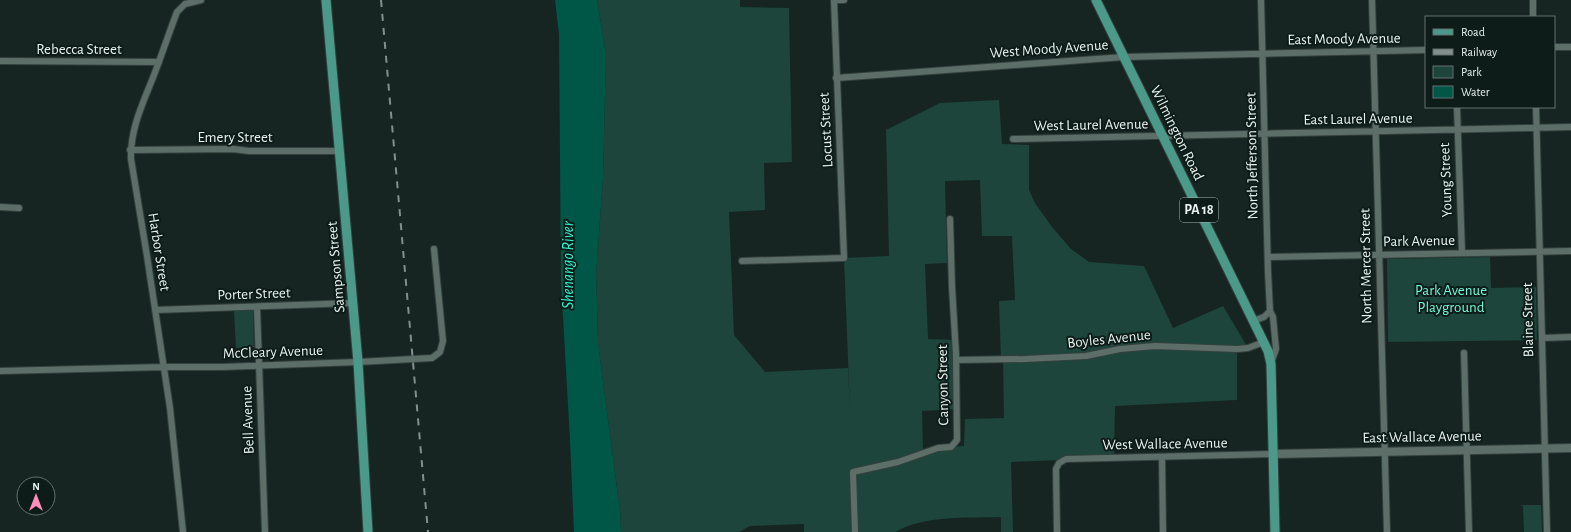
<svg xmlns="http://www.w3.org/2000/svg" width="1571" height="532" font-family="'Alegreya Sans',sans-serif">
	<style>
		.green { fill: #1d453c; fill-rule: evenodd }
		.water { fill: #005748 }
		.lines { fill: none; stroke-linecap: round; stroke-linejoin: round }
		.street-casing { stroke: #34403d; stroke-width: 8 }
		.secondary-casing { stroke: #34403d; stroke-width: 10 }
		.primary-casing { stroke: #34403d; stroke-width: 11 }
		.street { stroke: #5d6e69; stroke-width: 6 }
		.secondary { stroke: #5d6e69; stroke-width: 8 }
		.primary { stroke: #4b9988; stroke-width: 9 }
		.rail { stroke: #838f8c; stroke-width: 2; stroke-dasharray: 7 7; stroke-linecap: butt }
		.labels { text-anchor: middle; dominant-baseline: central; stroke-width: 4; stroke-linejoin: round; paint-order: stroke }
		.shield { fill: #0d1c18; stroke: #a6b1ae; stroke-width: 1 }
		.shield-label { font-size: 14px; font-weight: bold; fill: #e7f1ee }
		.street-label { font-size: 15px; fill: #e7f1ee; stroke: #0d1c18 }
		.park-label { font-size: 15px; fill: #75f9da; stroke: #0d1c18 }
		.water-label { font-size: 16px; font-style: italic; fill: #2ef8d2; stroke: #0d1c18 }
	</style>
	<rect width="100%" height="100%" fill="#162521"/>
	<path class="green" d="M597 0H740V7L789 8 792 162 764 163 765 210 729 212 734 335 765 372 848 368 850 410 844 258 889 256 886 130 940 103 999 100 1002 144 1029 145V190L1035 203 1052 227 1071 249 1089 262 1144 266 1173 328 1223 306 1248 348 1237 349V400L1115 406 1114 458 1011 462 1013 532H1001V517C970 518 922 515 896 532H804V524L750 526 739 532H621L620 511 598 343 596 274 603 178 606 54ZM980 180 982 236H1012L1015 300 999 301 1001 359H1003L1004 418 965 419 964 446 938 448 923 452 922 411 956 409 955 340 928 339 925 264 947 263 945 181Z
		M1490 257 1491 288 1536 287 1537 340 1388 342 1387 259Z
		M253 310 254 347 236 348 234 311Z
		M1520 505H1541L1542 532H1524L1523 506Z"/>
	<path class="water" d="M555 0H597L606 54 603 178 596 274 598 343 620 511 621 532H574L570 440 561 281 559 34Z"/>
	<g class="lines">
		<g class="street-casing">
			<path id="street" d="M834 0H844
				M1261 0 1268 272 1270 311 1273 317 1276 349 1271 363
				M1372 0 1387 532
				M1533 0V17
				M1554 47H1571
				M0 61 159 62
				M836 78 1124 57 1426 50
				M1457 107 1462 253
				M1536 107 1547 532
				M1013 139 1571 127
				M130 150 233 149 249 151H340
				M0 207 19 208
				M1268 257 1571 251
				M742 261 844 258 834 0
				M257 307 265 532
				M155 310 353 303
				M1253 321 1264 317 1270 311
				M1542 338 1571 337
				M1464 353 1469 532
				M956 360 1025 359 1086 356 1120 349 1155 346 1237 349 1248 348 1264 342
				M0 371 163 367H222L358 362 432 358 440 352 443 341 434 249
				M1162 457 1163 532
				M183 532 170 408 147 256 131 159C130 129 143 103 154 75 162 54 169 33 177 12L185 4 201 0
				M855 532 853 472 898 462 938 448 951 447 957 440 956 354 952 287 950 219
				M1057 532 1056 469 1059 463 1066 459 1273 454"/>
		</g>
		<g class="secondary-casing">
			<path id="secondary" d="M1273 454 1571 448"/>
		</g>
		<g class="primary-casing">
			<path id="primary" d="M326 0 358 362 368 532
				M1096 0 1268 351 1271 364 1275 532"/>
		</g>
		<use href="#street" class="street"/>
		<use href="#secondary" class="secondary"/>
		<use href="#primary" class="primary"/>
		<path class="rail" d="M381 0 428 532"/>
	</g>
	<g class="labels">
		<rect class="shield" x="1180" y="198" width="38" height="24" rx="3"/>
		<g class="shield-label">
			<text x="1199" y="210">PA 18</text>
		</g>
		<g class="street-label">
			<text transform="translate(1344 39) rotate(-1)">East Moody Avenue</text>
			<text x="79" y="49">Rebecca Street</text>
			<text transform="translate(1049 49) rotate(-4)">West Moody Avenue</text>
			<text transform="translate(1358 119) rotate(-1)">East Laurel Avenue</text>
			<text transform="translate(1091 125) rotate(-1)">West Laurel Avenue</text>
			<text transform="translate(826 130) rotate(-93)">Locust Street</text>
			<text transform="translate(1177 133) rotate(64)">Wilmington Road</text>
			<text x="235" y="137">Emery Street</text>
			<text transform="translate(1252 156) rotate(-91)">North Jefferson Street</text>
			<text transform="translate(1446 180) rotate(-92)">Young Street</text>
			<text transform="translate(1419 241) rotate(-1)">Park Avenue</text>
			<text transform="translate(159 252) rotate(81)">Harbor Street</text>
			<text transform="translate(1366 266) rotate(-91)">North Mercer Street</text>
			<text transform="translate(336 267) rotate(-95)">Sampson Street</text>
			<text transform="translate(254 294) rotate(-2)">Porter Street</text>
			<text transform="translate(1528 320) rotate(-91)">Blaine Street</text>
			<text transform="translate(1109 339) rotate(-6)">Boyles Avenue</text>
			<text transform="translate(273 352) rotate(-2)">McCleary Avenue</text>
			<text transform="translate(943 385) rotate(-91)">Canyon Street</text>
			<text transform="translate(248 420) rotate(-92)">Bell Avenue</text>
			<text transform="translate(1422 437) rotate(-1)">East Wallace Avenue</text>
			<text transform="translate(1165 444) rotate(-1)">West Wallace Avenue</text>
		</g>
		<g class="park-label">
			<text x="1451" y="290">Park Avenue<tspan x="1451" dy="17">Playground</tspan></text>
		</g>
		<g class="water-label">
			<text transform="translate(568 265) rotate(-90)">Shenango River</text>
		</g>
	</g>
	<rect x="1425" y="16" width="130" height="92" fill="#0d1c18" stroke="#64716e"/>
	<rect x="1433" y="29" width="20" height="6" fill="#4b9988" stroke="#64716e"/>
	<text x="1461" y="36" font-size="12" fill="#e7f1ee">Road</text>
	<rect x="1433" y="49" width="20" height="6" fill="#838f8c" stroke="#64716e"/>
	<text x="1461" y="56" font-size="12" fill="#e7f1ee">Railway</text>
	<rect x="1433" y="66" width="20" height="12" fill="#1d453c" stroke="#64716e"/>
	<text x="1461" y="76" font-size="12" fill="#e7f1ee">Park</text>
	<rect x="1433" y="86" width="20" height="12" fill="#005748" stroke="#64716e"/>
	<text x="1461" y="96" font-size="12" fill="#e7f1ee">Water</text>
	<g transform="translate(36 496)"><circle r="19" fill="#0d1c18" stroke="#64716e"/>
	<path d="M0-3L7 15L0 10L-7 15Z" fill="#ff8ebb"/>
	<text y="-6" font-size="11" font-weight="bold" text-anchor="middle" fill="#e7f1ee">N</text>
	</g>
</svg>
